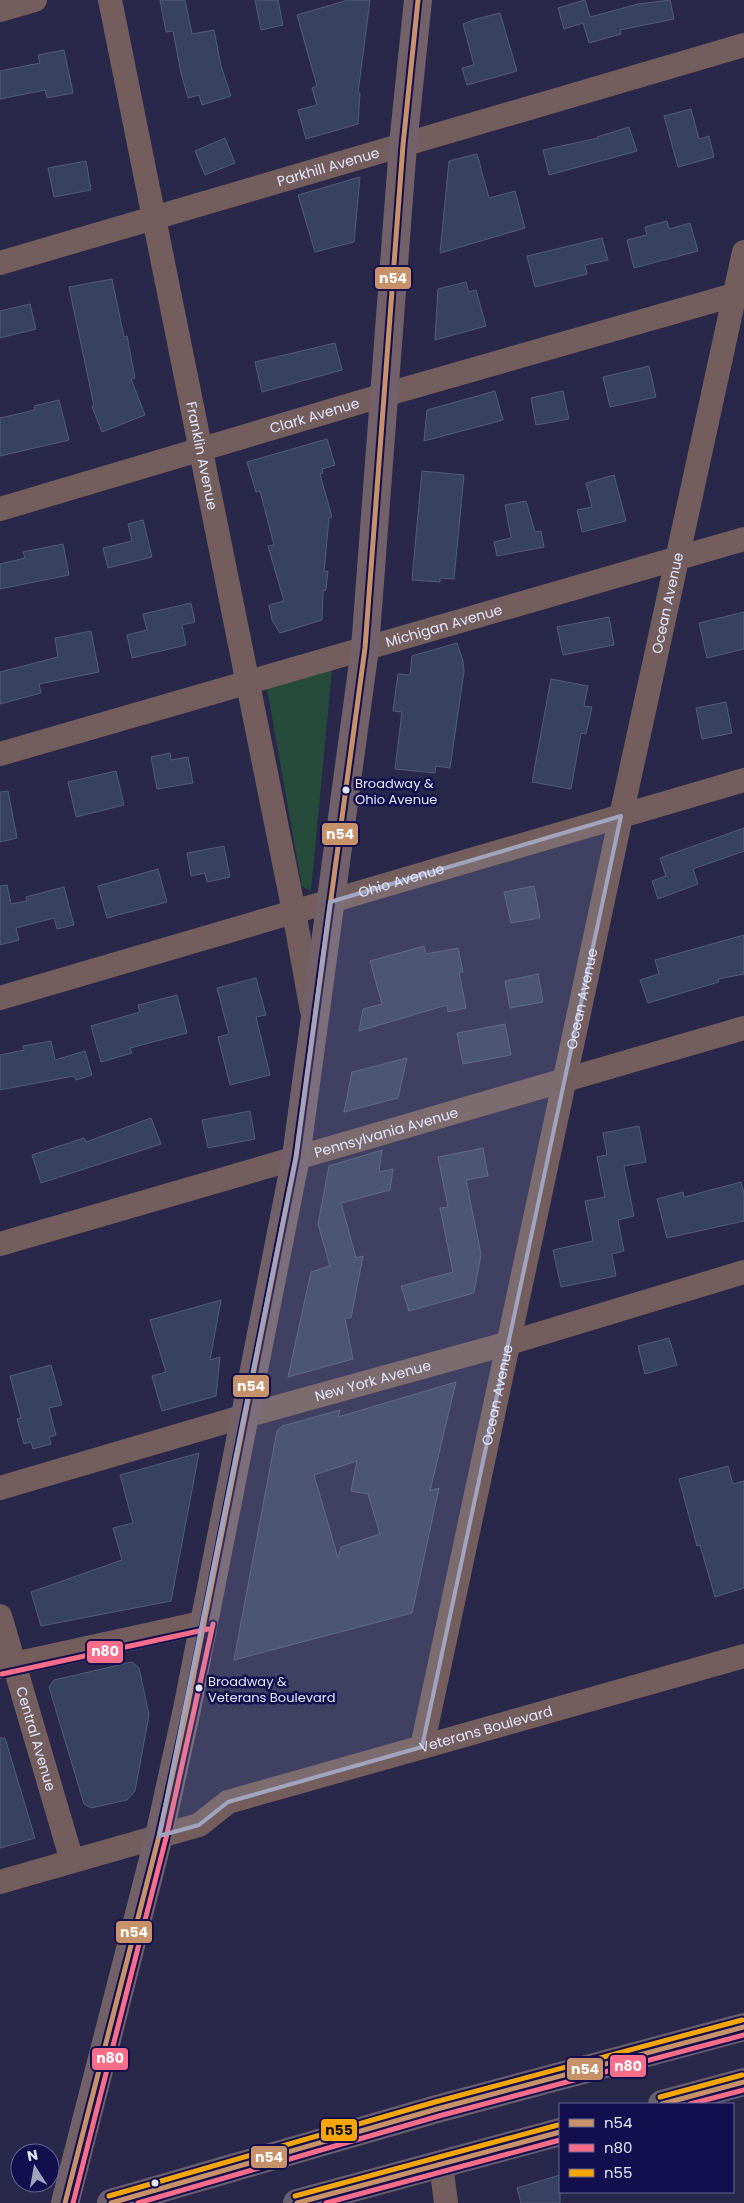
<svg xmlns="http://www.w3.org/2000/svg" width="744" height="2203" font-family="Poppins,sans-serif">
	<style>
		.green { fill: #264b3b }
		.building { fill: #374260; stroke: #535c78; fill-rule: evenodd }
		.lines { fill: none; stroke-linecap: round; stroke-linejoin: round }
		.minor { stroke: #745e5d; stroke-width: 24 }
		.major { stroke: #73616a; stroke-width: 28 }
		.highway { stroke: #6a5f6d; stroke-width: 28 }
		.bus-1-casing { stroke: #130e4d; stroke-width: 9 }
		.bus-2-casing { stroke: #130e4d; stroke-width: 9 }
		.bus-3-casing { stroke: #130e4d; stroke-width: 9 }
		.bus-1 { stroke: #c7916a; stroke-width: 5 }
		.bus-2 { stroke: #fb6d88; stroke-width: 5 }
		.bus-3 { stroke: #f7a600; stroke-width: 5 }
		.marked { fill: #a1a4bf; fill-opacity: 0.2; stroke: #a1a4bf; stroke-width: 4; stroke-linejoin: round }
		.bus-dot { fill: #e2e6fe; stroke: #130e4d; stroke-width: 2 }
		.labels { text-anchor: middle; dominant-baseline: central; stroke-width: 5; stroke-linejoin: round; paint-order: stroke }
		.bus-label { font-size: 13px; fill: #e2e6fe; stroke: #130e4d; text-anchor: start }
		.street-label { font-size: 14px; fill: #e2e6fe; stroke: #130e4d }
		.line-badge { stroke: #130e4d; stroke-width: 2 }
		.badge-label { font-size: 14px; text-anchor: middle; font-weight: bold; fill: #fff }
		.pale-badge-label { font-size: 14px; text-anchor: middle; font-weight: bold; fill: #111 }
	</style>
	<rect width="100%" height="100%" fill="#29284b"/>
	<path class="green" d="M332 669 311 891 302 886 267 689Z"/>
	<path class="building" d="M160 0H185L192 34 214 30 221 66 231 96 202 105 199 95 188 98 181 73 173 31 166 32Z
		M255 0H278L283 25 261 30Z
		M348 0H370L358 93H360L358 124 306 139 298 110 317 105 312 88 317 86 297 15Z
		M585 0 590 17 638 4 670 0 674 19 620 30 621 34 589 43 583 23 564 29 558 8Z
		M500 13 517 71 467 85 462 68 474 65 463 24 476 19Z
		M64 50 73 93 47 98 45 90 0 99V71L40 63 38 55Z
		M691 109 699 139 709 136 714 157 678 167 664 116Z
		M629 127 637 151 549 175 543 150 598 138 597 137Z
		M225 138 235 163 205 175 195 151Z
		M477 154 489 198 515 191 525 228 440 253 449 161Z
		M86 161 91 190 54 197 48 168Z
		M360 177 354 242 315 252 298 195Z
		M667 221 669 229 690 223 698 251 634 268 627 240 647 235 645 227Z
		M602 238 608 260 585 265 587 274 535 287 527 256Z
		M112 279 124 337 127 336 135 378 131 379 145 415 102 432 92 407 94 406 69 287Z
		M466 282 469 292 476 290 486 326 435 340 438 289Z
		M30 304 36 329 0 338V311Z
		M335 343 342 370 262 392 255 362Z
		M649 366 656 397 610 407 603 377Z
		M495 391 503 420 424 441 427 410Z
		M563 391 569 419 536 425 531 398Z
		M59 400 69 440 0 456V418L35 410 34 406Z
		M327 439 335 465 322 469 323 473 320 474 332 517 329 518 324 572 328 571 326 590 323 591 322 620 280 633 272 620 269 605 284 601 268 546 274 545 260 491 256 492 247 462Z
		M422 471 464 475 454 579 440 578V582L412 580Z
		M614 475 626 521 582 532 577 510 592 507 586 483Z
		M526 501 535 532 541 531 544 547 497 556 494 542 511 538 505 505Z
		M143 520 152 557 108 568 103 548 132 541 128 524Z
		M63 544 69 575 0 589V564L25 558 23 552Z
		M191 603 195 622 182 625 186 645 132 658 127 635 147 630 143 614Z
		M744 612V649L707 658 699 623Z
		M609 617 614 645 563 655 557 627Z
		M91 631 99 672 39 684 41 693 0 704V672L58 657 55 638Z
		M457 643 463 661 464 672 450 768 436 766 435 773 395 769 402 712 393 711 398 674 410 675 412 656Z
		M551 679 588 686 584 706 592 707 586 734 581 733 571 789 532 782Z
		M726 702 732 733 702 739 696 708Z
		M170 753 171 760 188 757 193 783 157 789 151 757Z
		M116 771 124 805 76 817 68 782Z
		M8 791 17 838 0 842V792Z
		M744 828V851L693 869 698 884 658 899 652 881 666 876 660 858Z
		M224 846 230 877 207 882 205 873 191 876 187 853Z
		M158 869 167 902 107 918 98 886Z
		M7 885 11 904 27 901 26 897 64 887 74 925 57 929 54 918 16 928 19 940 0 945V886Z
		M534 886 540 918 511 923 504 892Z
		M744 935V974L718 979 719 982 648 1003 640 980 659 974 655 960Z
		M424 946 426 954 458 948 463 972H459L466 1008 448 1012 447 1005 359 1031 363 1009 382 1004 370 961Z
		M538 974 543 1002 510 1008 505 981Z
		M256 978 266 1015 256 1017 270 1075 230 1085 218 1037 229 1034 217 988Z
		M177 995 187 1033 130 1048 132 1053 101 1062 91 1026 140 1012 138 1005Z
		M505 1024 511 1055 463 1064 457 1033Z
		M51 1041 55 1060 85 1051 92 1075 76 1080 74 1076 0 1090V1055L24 1050 23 1046Z
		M407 1058 398 1098 344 1112 352 1072Z
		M250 1111 255 1139 208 1148 202 1120Z
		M151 1118 161 1144 41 1183 32 1155 84 1138 86 1142Z
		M639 1126 646 1162 624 1166 634 1216 618 1220 624 1251 612 1254 616 1276 561 1287 553 1250 593 1241 585 1201 605 1197 597 1157 607 1155 603 1133Z
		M483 1148 488 1176 466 1180 481 1254 474 1293 409 1311 401 1286 453 1272 440 1208 448 1207 438 1157Z
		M382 1150 379 1172 393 1169 390 1190 341 1203 356 1258 363 1256 351 1318H345L353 1359 288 1377 311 1272 330 1266 318 1224 329 1166Z
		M741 1182 744 1194V1221L667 1238 657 1199 683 1192 684 1197Z
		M221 1300 210 1360 220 1357 216 1396 162 1411 152 1376 166 1372 150 1320Z
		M669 1338 677 1365 645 1374 638 1346Z
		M51 1365 62 1405 49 1408 56 1435 49 1437 51 1444 33 1449 31 1442 24 1444 17 1419 21 1418 10 1376Z
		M456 1382 430 1491 439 1488 412 1613 234 1660 277 1431 282 1426 340 1410 338 1417ZM357 1461 351 1491 368 1494 380 1534 341 1547 338 1558 314 1475Z
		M199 1453 171 1601 41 1626 31 1592 122 1560 113 1528 133 1523 120 1475Z
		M728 1466 733 1484 744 1481V1588L715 1597 700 1545 697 1546 679 1479Z
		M132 1662 139 1668 149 1715 135 1791 127 1800 91 1808 84 1804 49 1687 54 1680Z
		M0 1738H5L35 1838 0 1848Z
		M560 2175V2203H521L517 2188Z"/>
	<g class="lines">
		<g class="minor">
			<path id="s1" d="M110 0 294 912 312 1011"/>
			<path d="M0 10 35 0"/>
			<path id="s2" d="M0 263 744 45"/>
			<path id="s3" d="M0 509 384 395 744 292"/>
			<path id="s4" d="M0 754 744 539"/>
			<path id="s5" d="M0 998 744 780"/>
			<path id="s6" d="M0 1244C248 1171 497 1102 744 1028"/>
			<path id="s7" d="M0 1488 245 1416 509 1343 744 1272"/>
			<path id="s8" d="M0 1616 72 1861"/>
			<path d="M0 1667 206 1622"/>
			<path id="s9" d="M422 1747 621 816 744 252"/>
			<path id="s10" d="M0 1882 199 1825 228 1802 744 1656"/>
			<path d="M441 2164 446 2203"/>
		</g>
		<path class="major" d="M65 2203 159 1836 187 1709 296 1157 365 648 403 145 418 0"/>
		<path class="highway" d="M662 2104 744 2082
			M111 2203 437 2109 744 2027
			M297 2203 560 2132"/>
		<g class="bus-1-casing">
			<path id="bus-1" d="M662 2104 744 2082
				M65 2203 159 1836 187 1709 296 1157 365 648 403 145 418 0
				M111 2203 437 2109 744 2027
				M297 2203 560 2132"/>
		</g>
		<g class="bus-2-casing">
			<path id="bus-2" d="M2 1674 208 1629
				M690 2104 744 2090
				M73 2203 166 1838 213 1624
				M138 2203 439 2116 744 2035
				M326 2203 560 2140"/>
		</g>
		<g class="bus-3-casing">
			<path id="bus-3" d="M660 2097 742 2075
				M109 2196 435 2102 742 2020
				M295 2196 558 2125"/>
		</g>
		<use href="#bus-1" class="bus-1"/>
		<use href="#bus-2" class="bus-2"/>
		<use href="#bus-3" class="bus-3"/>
	</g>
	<path class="marked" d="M621 816 422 1747 228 1802 199 1825 159 1836 296 1157 330 902Z"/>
	<g class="bus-dot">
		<circle cx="346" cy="790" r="4.5"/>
		<circle cx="199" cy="1688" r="4.5"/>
		<circle cx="155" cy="2183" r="4.5"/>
	</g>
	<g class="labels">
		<g class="bus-label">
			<text x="355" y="783">Broadway &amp;<tspan x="355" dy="16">Ohio Avenue</tspan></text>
			<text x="208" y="1681">Broadway &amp;<tspan x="208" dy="16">Veterans Boulevard</tspan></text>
		</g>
		<g class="street-label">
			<text stroke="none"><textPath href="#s2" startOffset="342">Parkhill Avenue</textPath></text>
			<text stroke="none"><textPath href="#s3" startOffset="328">Clark Avenue</textPath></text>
			<text stroke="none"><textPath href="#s1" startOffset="465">Franklin Avenue</textPath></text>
			<text stroke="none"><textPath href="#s9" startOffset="1170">Ocean Avenue</textPath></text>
			<text stroke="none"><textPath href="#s4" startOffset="462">Michigan Avenue</textPath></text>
			<text stroke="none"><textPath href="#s5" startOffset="418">Ohio Avenue</textPath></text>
			<text stroke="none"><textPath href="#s9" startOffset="765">Ocean Avenue</textPath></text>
			<text stroke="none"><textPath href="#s6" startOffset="402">Pennsylvania Avenue</textPath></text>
			<text stroke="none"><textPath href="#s7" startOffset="388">New York Avenue</textPath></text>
			<text stroke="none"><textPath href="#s9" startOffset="360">Ocean Avenue</textPath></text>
			<text stroke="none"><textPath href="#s10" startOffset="512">Veterans Boulevard</textPath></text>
			<text stroke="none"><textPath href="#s8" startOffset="128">Central Avenue</textPath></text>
		</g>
	</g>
	<g class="line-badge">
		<rect x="374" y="266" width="38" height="24" rx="5" fill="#c7916a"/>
		<rect x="321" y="822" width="38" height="24" rx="5" fill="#c7916a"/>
		<rect x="232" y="1374" width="38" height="24" rx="5" fill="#c7916a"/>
		<rect x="86" y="1640" width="38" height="24" rx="5" fill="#fb6d88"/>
		<rect x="115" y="1920" width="38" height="24" rx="5" fill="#c7916a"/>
		<rect x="91" y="2047" width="38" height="24" rx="5" fill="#fb6d88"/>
		<rect x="609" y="2054" width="38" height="24" rx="5" fill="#fb6d88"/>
		<rect x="566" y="2057" width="38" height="24" rx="5" fill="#c7916a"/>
		<rect x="320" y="2118" width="38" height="24" rx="5" fill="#f7a600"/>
		<rect x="250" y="2145" width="38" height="24" rx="5" fill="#c7916a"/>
	</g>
	<g class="badge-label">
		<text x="393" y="283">n54</text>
		<text x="340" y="839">n54</text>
		<text x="251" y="1391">n54</text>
		<text x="105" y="1656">n80</text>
		<text x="134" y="1937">n54</text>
		<text x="110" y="2063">n80</text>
		<text x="628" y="2071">n80</text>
		<text x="585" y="2074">n54</text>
		<text x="269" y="2162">n54</text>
	</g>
	<g class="pale-badge-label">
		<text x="339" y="2135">n55</text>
	</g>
	<rect x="559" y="2103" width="175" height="90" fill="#130e4d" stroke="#666494"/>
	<rect x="569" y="2119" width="25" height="8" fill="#c7916a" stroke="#666494"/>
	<text x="604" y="2128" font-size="15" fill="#e2e6fe">n54</text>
	<rect x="569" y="2144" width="25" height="8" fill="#fb6d88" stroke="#666494"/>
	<text x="604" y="2153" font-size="15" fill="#e2e6fe">n80</text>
	<rect x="569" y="2169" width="25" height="8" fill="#f7a600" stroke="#666494"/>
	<text x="604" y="2178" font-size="15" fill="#e2e6fe">n55</text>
	<g transform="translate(35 2168) rotate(349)"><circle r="24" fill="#130e4d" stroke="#666494"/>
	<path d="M0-4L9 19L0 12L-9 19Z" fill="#a1a4bf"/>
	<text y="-8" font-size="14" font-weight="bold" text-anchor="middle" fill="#e2e6fe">N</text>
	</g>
</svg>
